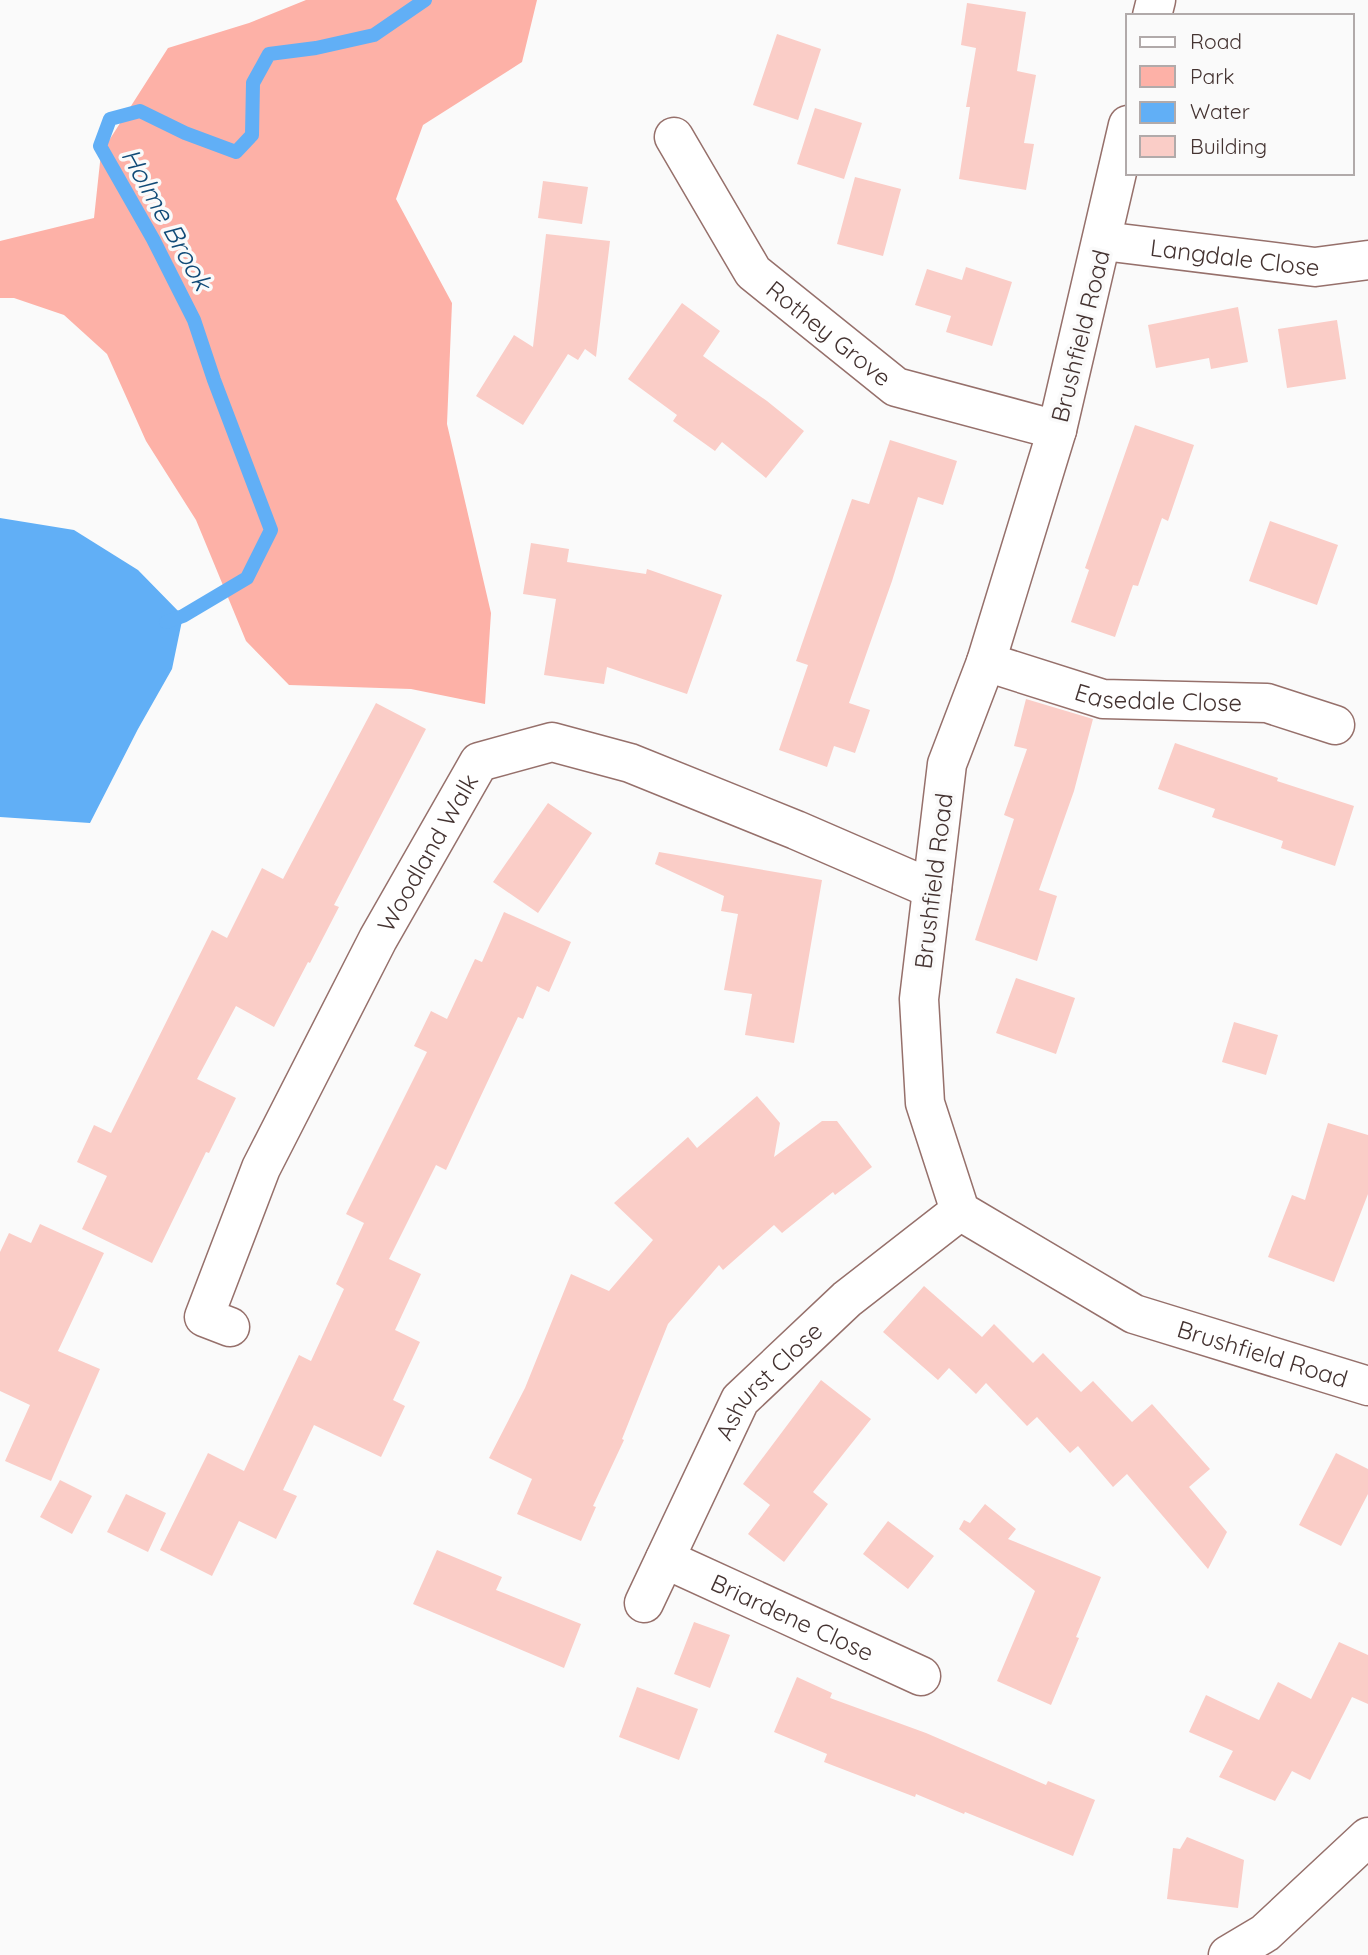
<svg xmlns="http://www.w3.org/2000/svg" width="1368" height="1955" font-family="Quicksand,sans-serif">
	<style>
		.green { fill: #fdb1a7 }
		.water { fill: #61aff6 }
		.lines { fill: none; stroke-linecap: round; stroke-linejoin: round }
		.stream { stroke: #61aff6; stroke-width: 14 }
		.building { fill: #facdc7 }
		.minor-casing { stroke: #96706b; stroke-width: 41 }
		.minor { stroke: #fff; stroke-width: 38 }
		.labels { text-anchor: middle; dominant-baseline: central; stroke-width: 7; stroke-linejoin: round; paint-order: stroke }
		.street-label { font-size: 24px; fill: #443331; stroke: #fafafa }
		.water-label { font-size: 26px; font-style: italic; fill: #104a77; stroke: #fafafa }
	</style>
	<rect width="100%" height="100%" fill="#fafafa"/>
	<path class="green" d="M306 0H537L522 62 423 125 396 199 452 303 447 424 491 613 485 704 411 689 289 685 246 641 196 520 146 441 107 354 64 315 14 298H0V241L94 218 101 153 168 48 249 23Z"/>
	<path class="water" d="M0 518 74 530 138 570 183 616 172 669 138 729 90 823 0 817Z"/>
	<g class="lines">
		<path class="stream" d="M166 622 183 616 247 578 271 530 214 380 194 320 153 239 100 146 110 119 140 111 185 133 236 152 252 135 253 83 269 54 316 48 374 35 425 0"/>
	</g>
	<path class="building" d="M967 3 1026 12 1017 71 1036 75 1024 143 1034 144 1026 190 959 179 970 107H966L976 48 961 45Z
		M777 34 821 49 798 120 753 105Z
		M815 108 862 123 844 179 797 164Z
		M855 177 901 189 883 256 837 244Z
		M543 181 588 187 582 224 538 218Z
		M546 234 610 241 596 357 585 349 578 360 568 354 523 425 476 396 514 335 533 347Z
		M966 267 1012 282 992 346 946 332 951 316 915 305 927 269 962 280Z
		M682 303 720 331 703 356 767 401 804 431 766 478 722 442 715 451 673 421 677 415 628 379Z
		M1238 307 1248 362 1211 369 1209 358 1156 368 1148 325Z
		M1337 320 1346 379 1287 388 1278 329Z
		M1135 425 1194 445 1168 521 1162 518 1138 586 1133 585 1115 637 1071 622 1089 570 1085 568Z
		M890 440 957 461 943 505 918 497 892 581 849 703 870 710 855 753 834 746 827 767 779 750 808 665 796 661 852 499 869 504Z
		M1270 521 1338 545 1317 605 1249 581Z
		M531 543 569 549 567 562 646 574 647 569 722 595 687 694 607 667 604 684 544 675 556 599 523 594Z
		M1026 699 1093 719 1074 791 1039 890 1057 896 1037 961 975 940 1014 819 1004 815 1027 749 1014 746Z
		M376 703 426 729 334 905 339 907 310 963 308 962 274 1027 236 1006 197 1079 236 1098 209 1153 206 1152 152 1263 82 1229 107 1176 77 1162 94 1125 111 1133 212 930 227 938 262 868 283 879Z
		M1175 743 1278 778 1277 781 1354 806 1335 866 1281 848 1283 841 1212 817 1215 809 1158 789Z
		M548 803 592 833 538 913 493 882Z
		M659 852 822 880 794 1043 745 1035 752 994 724 990 738 914 721 911 724 896 655 864Z
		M504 912 571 942 549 992 537 986 523 1019 518 1017 446 1170 436 1165 389 1259 421 1274 395 1330 420 1342 393 1400 405 1406 381 1457 314 1425 283 1490 297 1496 276 1539 239 1521 212 1576 160 1550 208 1453 244 1471 299 1355 311 1361 344 1289 336 1284 364 1223 346 1214 427 1052 414 1046 431 1011 447 1019 475 959 482 962Z
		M1016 978 1075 998 1056 1054 996 1033Z
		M1234 1022 1278 1035 1266 1075 1222 1062Z
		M757 1096 780 1123 774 1157 822 1121H837L872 1167 835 1195 833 1192 782 1233 774 1225 723 1270 719 1265 668 1324 622 1439 624 1440 593 1506 596 1507 581 1541 517 1514 532 1479 489 1458 525 1388 571 1274 609 1291 653 1240 614 1203 688 1137 697 1148Z
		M1328 1123 1368 1135V1194L1334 1282 1268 1257 1292 1195 1305 1200Z
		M40 1224 104 1253 58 1351 100 1369 51 1481 5 1461 30 1405 0 1391V1252L9 1233 31 1243Z
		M924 1286 982 1337 994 1324 1033 1363 1043 1353 1081 1392 1093 1381 1132 1422 1152 1404 1210 1469 1189 1487 1227 1532 1208 1569 1127 1474 1113 1487 1078 1446 1070 1453 1037 1417 1027 1426 986 1383 976 1394 949 1368 938 1380 883 1332Z
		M821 1380 871 1419 813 1492 828 1504 784 1562 748 1534 770 1505 743 1484Z
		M1336 1453 1368 1469V1494L1341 1546 1299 1525Z
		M60 1480 92 1496 72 1534 40 1517Z
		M126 1494 166 1513 148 1552 107 1532Z
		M985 1504 1016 1529 1008 1539 1101 1577 1076 1637 1079 1638 1051 1705 997 1681 1035 1591 959 1529 964 1520 970 1523Z
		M888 1521 934 1556 908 1589 863 1554Z
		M437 1550 502 1577 496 1590 581 1624 564 1668 413 1604Z
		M694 1622 730 1635 710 1688 674 1674Z
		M1339 1642 1368 1655V1704L1352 1697 1310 1780 1292 1771 1275 1801 1219 1777 1233 1751 1189 1732 1206 1695 1259 1720 1278 1682 1311 1699Z
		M797 1677 832 1693 830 1698 926 1733 1046 1785 1048 1781 1095 1800 1073 1856 965 1812 964 1814 916 1794 915 1797 824 1762 827 1754 774 1732Z
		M637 1687 698 1709 679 1760 619 1737Z
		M1187 1837 1244 1860 1238 1908 1167 1899 1173 1848 1180 1849Z"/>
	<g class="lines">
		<g class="minor-casing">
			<g id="minor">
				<path d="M1152 16 1156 0"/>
				<path id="s1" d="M1128 125 1057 430 986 662 947 764 919 999 925 1103 960 1211 1134 1314 1368 1386"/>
				<path id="s2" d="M674 137 753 272 896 387 1057 430"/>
				<path id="s3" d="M1103 241 1315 267 1368 260"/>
				<path id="s4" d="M986 662 1103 699 1267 703 1335 725"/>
				<path id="s5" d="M230 1327 204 1317 261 1168 378 939 479 762 552 742 630 763 796 830 932 889"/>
				<path id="s6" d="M665 1559 921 1676"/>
				<path id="s7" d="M644 1603 740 1400 847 1299 960 1211"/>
				<path d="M1228 1955 1265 1933 1368 1837"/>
			</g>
		</g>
		<use href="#minor" class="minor"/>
	</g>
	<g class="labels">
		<g class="street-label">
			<text stroke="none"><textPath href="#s3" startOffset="133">Langdale Close</textPath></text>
			<text stroke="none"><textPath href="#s2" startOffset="254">Rothey Grove</textPath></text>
			<text transform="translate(1080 336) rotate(-76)">Brushfield Road</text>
			<text stroke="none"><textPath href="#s4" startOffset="178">Easedale Close</textPath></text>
			<text stroke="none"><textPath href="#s5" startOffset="544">Woodland Walk</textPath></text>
			<text transform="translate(933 881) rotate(-83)">Brushfield Road</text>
			<text stroke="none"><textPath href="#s1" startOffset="1456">Brushfield Road</textPath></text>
			<text stroke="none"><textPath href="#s7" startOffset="257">Ashurst Close</textPath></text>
			<text stroke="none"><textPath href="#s6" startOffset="140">Briardene Close</textPath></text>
		</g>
		<g class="water-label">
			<text transform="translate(167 219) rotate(61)">Holme Brook</text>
		</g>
	</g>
	<rect x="1126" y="14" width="228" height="161" fill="#fafafa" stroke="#b1aaaa" stroke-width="2"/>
	<rect x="1140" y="37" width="35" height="10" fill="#ffffff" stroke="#b1aaaa" stroke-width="2"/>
	<text x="1190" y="49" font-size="21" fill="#443331">Road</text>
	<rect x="1140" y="66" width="35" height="21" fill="#fdb1a7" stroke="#b1aaaa" stroke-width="2"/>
	<text x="1190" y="84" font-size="21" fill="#443331">Park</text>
	<rect x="1140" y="102" width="35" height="21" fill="#61aff6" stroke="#b1aaaa" stroke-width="2"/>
	<text x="1190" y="119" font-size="21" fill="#443331">Water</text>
	<rect x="1140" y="136" width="35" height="21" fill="#facdc7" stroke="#b1aaaa" stroke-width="2"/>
	<text x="1190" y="154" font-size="21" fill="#443331">Building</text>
</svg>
